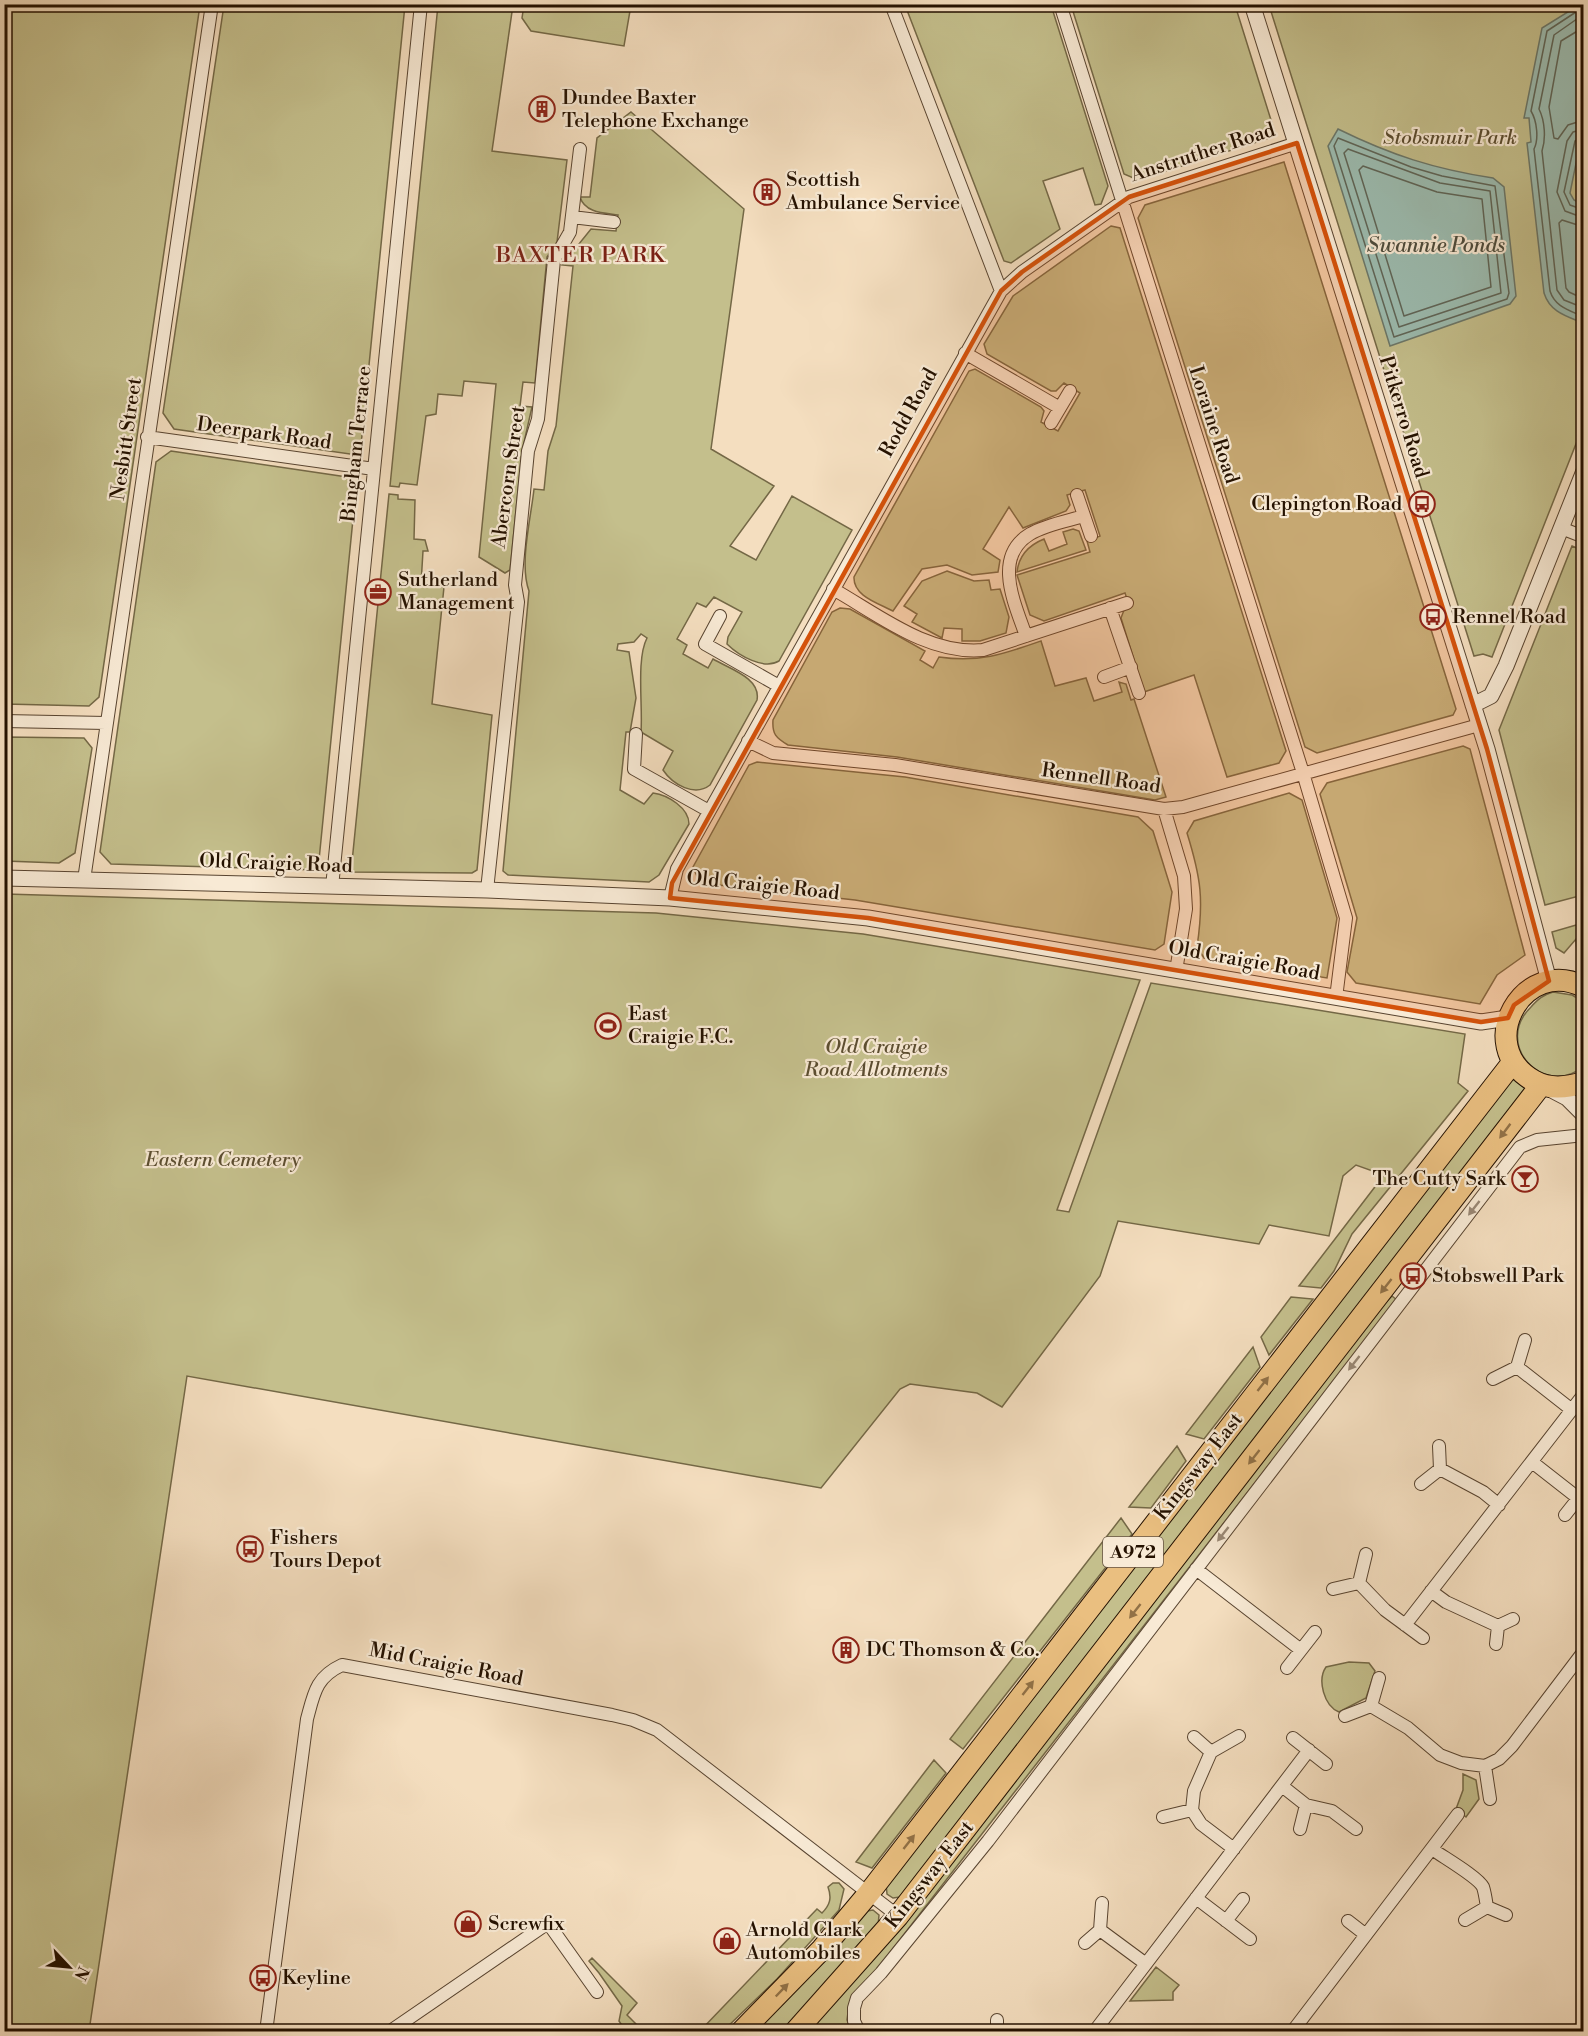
<svg xmlns="http://www.w3.org/2000/svg" width="1588" height="2036" font-family="'Libre Bodoni',serif">
	<style>
		.green { fill: #c4bf8c; stroke: #746846; stroke-width: 1.5 }
		.water { fill: #9cbcb0; stroke: #6c786a; stroke-width: 1.5 }
		.lines { fill: none; stroke-linecap: round; stroke-linejoin: round }
		.shore { stroke: #606658; stroke-width: 1.5 }
		.minor-casing { stroke: #584430; stroke-width: 14 }
		.tertiary-casing { stroke: #584430; stroke-width: 17 }
		.trunk-casing { stroke: #241100; stroke-width: 23 }
		.minor { stroke: #f8ead5; stroke-width: 12 }
		.tertiary { stroke: #f8ead5; stroke-width: 15 }
		.trunk { stroke: #eabf80; stroke-width: 21 }
		.oneway { fill: #917146 }
		.oneway2 { fill: #998875 }
		.marked { fill: #d4520b; fill-opacity: 0.2; stroke: #d4520b; stroke-width: 4.5; stroke-linejoin: round }
		.labels { text-anchor: middle; dominant-baseline: central; stroke-width: 4.5; stroke-linejoin: round; paint-order: stroke }
		.shield { fill: #f8ead5; stroke: #645240; stroke-width: 1.5 }
		.shield-label { font-size: 18px; font-weight: bold; fill: #241100 }
		.poi-label { font-size: 20px; fill: #241100; stroke: #f8ead5; text-anchor: start }
		.park-label { font-size: 20px; font-style: italic; fill: #5c4e31; stroke: #f8ead5 }
		.street-label { font-size: 20px; fill: #241100; stroke: #f8ead5 }
		.water-label { font-size: 21px; font-style: italic; fill: #4e4d3e; stroke: #f8ead5 }
		.quarter-label { font-size: 22px; letter-spacing: 1.5px; fill: #7a1f14; stroke: #f8ead5 }
	</style>
	<rect width="100%" height="100%" fill="#f4debf"/>
	<filter id="stains"><feTurbulence type="fractalNoise" baseFrequency=".00333" numOctaves="4"/><feColorMatrix values="0 0 0 0 .2 0 0 0 0 .09 0 0 0 0 .02 0 0 0 .5 -.17"/></filter>
	<radialGradient id="worn" r=".72"><stop offset=".6" stop-color="#630" stop-opacity="0"/><stop offset="1" stop-color="#630" stop-opacity=".3"/></radialGradient>
	<path class="green" d="M5 4 200 5 99 697 89 706 5 704Z
		M224 5H405L361 445 350 454 174 429 163 413Z
		M438 5H513L492 151 567 160 557 242 547 257 535 383 523 382 520 406 532 407 522 451 510 570 505 573 479 557 496 384 464 381 462 396 438 394 436 414 426 416 417 485 400 483 399 487 390 486Z
		M524 5H631L624 46 531 31 522 18Z
		M905 5H1051L1108 186 1101 204 1095 205 1083 168 1043 181 1060 229 1011 263 1004 261Z
		M1071 5H1235L1276 136 1138 180 1124 174Z
		M1269 5H1583V426L1492 657 1483 654 1474 656Z
		M631 112 744 209 711 449 774 486 730 546 756 560 792 496 852 530 779 661C764 670 739 656 727 644L728 637 742 612 714 597 706 607 697 603 677 639 687 645 683 654 708 668 713 659C730 669 761 678 757 700L710 785C695 797 673 785 663 770L673 751 641 732C643 706 636 659 647 638L641 634 634 642 618 644 617 650 629 652 636 698 630 732H626L620 790 644 804 653 793C668 795 689 808 689 824L659 875 649 882 508 875 503 871 529 591C519 564 531 518 534 489L544 490 548 451 556 426 573 266 562 265 591 229 616 231 618 215C604 213 585 213 580 197H590L597 138Z
		M1284 162 1456 709 1453 715 1317 753 1305 747 1138 218 1145 205Z
		M1111 226 1120 228 1286 751 1279 763 1227 777 1194 675 1144 692 1121 618 1124 610 1130 608 1125 593 1044 621 1030 615 1017 575 1090 552 1087 541 1100 536 1085 490 1067 495 1070 505 1066 511 1023 528 1009 507 983 549 1000 560 998 572 972 575 947 565 922 569 893 611C878 603 853 596 854 577L969 371 975 369 1041 407 1044 411 1041 422 1058 431 1080 393 1064 383 1056 391H1051L987 354 984 344 1013 296Z
		M171 451 347 477 356 489 318 870 111 864 100 852 156 462Z
		M389 494 398 495V499L415 500 414 539 425 540 428 551H423L421 584 444 587 432 704 492 715 477 870 472 873 351 872Z
		M1073 529 1079 531 1086 550 1017 572C1019 555 1029 545 1044 539L1049 551 1067 544 1063 532Z
		M1572 546 1584 551 1583 895 1545 905 1499 730Z
		M947 571 974 581 989 580 991 590 1000 589 1009 617 1006 633 980 641H962V629L944 628 942 638 912 622 917 614 904 606 922 581Z
		M840 608 850 609 925 651 920 660 933 668 939 657C979 663 1004 654 1041 641L1055 686 1086 678 1094 701 1122 692 1119 682 1126 684 1131 700 1134 699 1166 797 1155 800 897 757 788 745C776 738 772 734 773 720L832 612Z
		M5 737 84 738 92 748 75 853 59 863 5 861Z
		M1463 746 1470 749 1525 955 1497 975 1480 1004 1356 983 1347 972 1357 918 1320 794 1327 783Z
		M757 762 905 777 1138 817 1153 831 1172 892 1164 944 1155 950 855 900 700 883 693 867 749 765Z
		M1289 793 1302 800 1337 918 1327 978 1204 958 1197 947C1204 900 1201 878 1187 833L1194 821Z
		M5 894 656 913 863 934 1140 980 1057 1210 1069 1212 1151 983 1465 1034 1458 1083 1468 1091 1352 1234 1334 1271 1321 1288 1299 1286 1384 1175 1356 1165 1343 1176 1329 1236 1269 1225 1259 1244 1118 1221 1100 1276 1002 1407 977 1393 910 1384 900 1389 821 1488 187 1376 89 2031H5Z
		M1583 923V956L1577 951 1576 939 1564 953 1556 948 1552 932Z
		M1553 992 1572 995 1584 1002 1583 1067C1543 1098 1493 1044 1531 1007 1538 999 1543 995 1553 992Z
		M1510 1077 1527 1090 900 1897 893 1898 887 1894 886 1884Z
		M1392 1296 1397 1300 849 2005 847 2020 851 2031 806 2032 1376 1312Z
		M1291 1297 1313 1299 1269 1355 1261 1337Z
		M1253 1347 1260 1367 1204 1439 1186 1434Z
		M1177 1446 1186 1461 1151 1508 1129 1507Z
		M1121 1518 1132 1534 963 1749 950 1739Z
		M1349 1662 1369 1663 1375 1671 1366 1698 1339 1712C1324 1706 1317 1680 1326 1667Z
		M934 1760 946 1773 872 1868 856 1862Z
		M1463 1774 1476 1780 1479 1799 1466 1817 1456 1809 1463 1790Z
		M833 1883H839L844 1889 839 1910 777 1979 723 2031H700L817 1909 822 1913C830 1905 832 1898 828 1887Z
		M873 1910 879 1915 878 1926 793 2021 782 2031 753 2032 867 1911Z
		M592 1958 637 2003 627 2015 643 2031H626L619 2021 622 2006 599 1973 589 1961Z
		M1156 1967 1179 1985 1173 1992V2000L1130 2001Z"/>
	<path class="water" d="M1579 5H1584L1583 129 1570 193 1574 200 1583 205V323C1566 316 1550 312 1544 293L1527 143 1531 142 1529 118H1524L1542 28Z
		M1338 129C1391 155 1434 169 1493 178L1504 187 1516 296 1510 304 1390 346 1328 146Z"/>
	<g class="lines">
		<path class="shore" d="M1578 4 1576 12 1547 31 1531 111C1537 121 1539 139 1534 149L1550 291C1555 307 1569 310 1584 317
			M1584 14 1554 35 1539 109C1545 121 1546 139 1542 151L1557 290 1564 300 1584 308
			M1584 27 1561 41 1549 107 1554 138 1558 139 1568 125 1584 120
			M1584 129 1573 132 1567 141 1557 192 1565 211 1584 218
			M1584 137 1575 141 1564 192 1570 205 1584 210
			M1338 138 1411 167 1442 176 1495 186 1509 293 1507 299 1394 337 1334 146Z
			M1348 149 1440 183 1490 191 1501 293 1399 327 1344 153Z
			M1363 166 1437 192 1482 199 1491 287 1404 316 1359 170Z
			M1584 227 1562 220 1559 223 1566 288 1569 292 1584 299"/>
		<g class="minor-casing">
			<path id="minor" d="M891 4 1001 291
				M1060 4 1303 773 1346 918 1336 998
				M572 217 614 222
				M965 353 1060 408
				M1051 423 1070 391
				M147 437 374 469
				M1077 495 1091 536
				M1561 528 1584 537
				M833 589C879 615 928 655 983 650L1127 603
				M1110 608 1139 693
				M720 616 705 644 779 686
				M1026 636C1015 604 992 557 1030 534 1045 525 1067 521 1084 516
				M1104 677 1131 667
				M4 721 106 723
				M636 734 634 769 709 811
				M748 741 773 753 895 765 1164 809 1183 807 1479 725
				M1164 809 1184 876 1186 909 1176 971
				M84 880 212 4
				M332 887 421 4
				M487 890 518 602 515 585 528 451 538 419 554 260 570 232 580 149
				M670 898 677 869 1001 291 1022 272 1129 197 1297 143
				M1517 1367 1525 1340
				M1493 1379 1517 1367 1572 1410
				M1439 1446 1440 1469
				M1532 1462 1578 1498
				M1421 1484 1440 1469 1483 1492 1499 1505
				M1565 1515 1584 1491
				M1366 1554 1359 1583 1385 1610 1423 1638
				M1196 1569 1301 1650
				M1333 1589 1359 1583
				M1431 1591 1446 1602 1498 1626
				M1405 1625 1584 1394
				M1496 1644 1498 1626 1513 1619
				M1287 1668 1315 1632
				M1379 1678 1371 1706 1408 1728 1440 1755 1461 1763 1485 1766 1499 1759 1512 1746 1584 1651
				M1345 1716 1371 1706
				M1194 1737 1211 1752
				M1293 1738 1326 1764
				M1485 1766 1490 1799
				M1282 1786 1306 1805 1332 1811 1356 1829
				M1163 1817 1192 1810
				M1300 1829 1306 1805
				M1234 1849 1201 1824 1192 1810 1194 1791 1211 1752 1239 1736
				M1432 1849C1443 1857 1478 1877 1483 1887 1485 1893 1486 1901 1487 1907L1465 1920
				M1196 1898 1250 1939
				M1102 1903 1100 1930 1146 1964
				M1487 1907 1506 1915
				M1226 1921 1243 1899
				M1348 1921 1366 1935
				M1085 1943 1100 1930
				M997 2020V2032
				M266 2032 307 1719C314 1693 316 1677 342 1665L612 1715 633 1720 657 1730 898 1916
				M389 2032 548 1923 597 1992
				M859 2032 854 2021V2008L857 1998 881 1973 988 1841 1520 1147 1537 1140 1584 1135
				M1094 2032 1309 1750
				M1292 2032 1458 1814
				M1561 2032 1584 2030"/>
		</g>
		<g class="tertiary-casing">
			<path id="tertiary" d="M1252 4 1487 749 1549 981
				M1473 705 1491 696 1506 666 1584 471
				M4 878 487 890 670 898 868 918 1481 1022 1508 1018
				M1548 1088 1567 1098 1584 1115"/>
		</g>
		<g class="trunk-casing">
			<path id="trunk" d="M1584 987C1524 955 1472 1046 1534 1081 1550 1090 1567 1088 1584 1082
				M741 2032 822 1949 869 1893 1513 1062
				M795 2032 898 1916 1541 1085"/>
		</g>
		<use href="#minor" class="minor"/>
		<use href="#tertiary" class="tertiary"/>
		<use href="#trunk" class="trunk"/>
	</g>
	<defs><path id="oneway-solid" d="M-6-.8H1V-3.2L6.5 0L1 3.2V.8H-6Z" transform="scale(1.5)"/></defs>
	<g class="oneway">
		<use href="#oneway-solid" transform="translate(1505 1131) rotate(127)"/>
		<use href="#oneway-solid" transform="translate(1386 1286) rotate(128)"/>
		<use href="#oneway-solid" transform="translate(1263 1384) rotate(-52)"/>
		<use href="#oneway-solid" transform="translate(1254 1457) rotate(128)"/>
		<use href="#oneway-solid" transform="translate(1135 1611) rotate(128)"/>
		<use href="#oneway-solid" transform="translate(1028 1688) rotate(-52)"/>
		<use href="#oneway-solid" transform="translate(909 1842) rotate(-52)"/>
		<use href="#oneway-solid" transform="translate(782 1990) rotate(-46)"/>
	</g>
	<g class="oneway2">
		<use href="#oneway-solid" transform="translate(1474 1208) rotate(128)"/>
		<use href="#oneway-solid" transform="translate(1354 1363) rotate(128)"/>
		<use href="#oneway-solid" transform="translate(1223 1534) rotate(128)"/>
	</g>
	<path class="marked" d="M1297 143 1487 749 1549 981 1514 1005 1508 1018 1481 1022 868 918 670 898 672 883 1001 291 1022 272 1129 197Z"/>
	<defs>
		<g id="building-ring" transform="scale(1.35)"><circle r="9.5" fill="#f8ead5" stroke="#8f2418" stroke-width="1.5"/><path d="M-4-6H4V6H1V3H-1V6H-4ZM-2.5-4.3h1.7v1.8h-1.7ZM.8-4.3h1.7v1.8H.8ZM-2.5-1h1.7V.8h-1.7ZM.8-1h1.7V.8H.8Z" fill="#8f2418"/></g>
		<g id="bus-ring" transform="scale(1.35)"><circle r="9.5" fill="#f8ead5" stroke="#8f2418" stroke-width="1.5"/><path d="M-5-6H5V4H4V6H2V4H-2V6H-4V4H-5ZM-3.5-4V0h7V-4ZM-3.5 1.2v1.5H-2V1.2ZM2 1.2v1.5H3.5V1.2Z" fill="#8f2418"/></g>
		<g id="office-ring" transform="scale(1.35)"><circle r="9.5" fill="#f8ead5" stroke="#8f2418" stroke-width="1.5"/><path d="M-6-3h4V-5.5h4V-3h4V5H-6ZM-1-4.5V-3h2v-1.5ZM-6 0V1H6V0Z" fill="#8f2418"/></g>
		<g id="stadium-ring" transform="scale(1.35)"><circle r="9.5" fill="#f8ead5" stroke="#8f2418" stroke-width="1.5"/><path d="M0-5a6.5 5 0 1 0 0 10a6.5 5 0 1 0 0-10ZM-3.5-1.8h7v3.6h-7Z" fill="#8f2418"/></g>
		<g id="bar-ring" transform="scale(1.35)"><circle r="9.5" fill="#f8ead5" stroke="#8f2418" stroke-width="1.5"/><path d="M-6-5H6L.8 .8V4.5H3.5V6h-7V4.5H-.8V.8Z" fill="#8f2418"/></g>
		<g id="shop-ring" transform="scale(1.35)"><circle r="9.5" fill="#f8ead5" stroke="#8f2418" stroke-width="1.5"/><path d="M-5-2.5h2.3a2.7 3.5 0 0 1 5.4 0H5L5.5 6h-11ZM-1.5-2.5h3a1.5 2.3 0 0 0-3 0Z" fill="#8f2418"/></g>
	</defs>
	<g fill-rule="evenodd">
		<use href="#building-ring" x="542" y="109"/>
		<use href="#building-ring" x="767" y="192"/>
		<use href="#bus-ring" x="1422" y="504"/>
		<use href="#office-ring" x="378" y="592"/>
		<use href="#bus-ring" x="1433" y="617"/>
		<use href="#stadium-ring" x="608" y="1026"/>
		<use href="#bar-ring" x="1525" y="1179"/>
		<use href="#bus-ring" x="1413" y="1276"/>
		<use href="#bus-ring" x="250" y="1549"/>
		<use href="#building-ring" x="846" y="1650"/>
		<use href="#shop-ring" x="468" y="1924"/>
		<use href="#shop-ring" x="727" y="1941"/>
		<use href="#bus-ring" x="263" y="1978"/>
	</g>
	<g class="labels">
		<rect class="shield" x="1103" y="1537" width="60" height="30" rx="4.5"/>
		<g class="shield-label">
			<text x="1133" y="1552">A972</text>
		</g>
		<g class="poi-label">
			<text x="562" y="98">Dundee Baxter<tspan x="562" dy="23">Telephone Exchange</tspan></text>
			<text x="786" y="180">Scottish<tspan x="786" dy="23">Ambulance Service</tspan></text>
			<text x="1402" y="504" text-anchor="end">Clepington Road</text>
			<text x="398" y="580">Sutherland<tspan x="398" dy="23">Management</tspan></text>
			<text x="1452" y="617">Rennel Road</text>
			<text x="628" y="1014">East<tspan x="628" dy="23">Craigie F.C.</tspan></text>
			<text x="1506" y="1179" text-anchor="end">The Cutty Sark</text>
			<text x="1432" y="1276">Stobswell Park</text>
			<text x="270" y="1538">Fishers<tspan x="270" dy="23">Tours Depot</tspan></text>
			<text x="866" y="1650">DC Thomson &amp; Co.</text>
			<text x="488" y="1924">Screwfix</text>
			<text x="746" y="1930">Arnold Clark<tspan x="746" dy="23">Automobiles</tspan></text>
			<text x="282" y="1978">Keyline</text>
		</g>
		<g class="park-label">
			<text x="1450" y="138">Stobsmuir Park</text>
			<text x="876" y="1047">Old Craigie<tspan x="876" dy="23">Road Allotments</tspan></text>
			<text x="223" y="1160">Eastern Cemetery</text>
		</g>
		<g class="street-label">
			<text transform="translate(1203 153) rotate(-18)">Anstruther Road</text>
			<text transform="translate(909 413) rotate(-61)">Rodd Road</text>
			<text transform="translate(1403 417) rotate(73)">Pitkerro Road</text>
			<text transform="translate(1213 425) rotate(72)">Loraine Road</text>
			<text transform="translate(264 434) rotate(8)">Deerpark Road</text>
			<text transform="translate(127 439) rotate(-82)">Nesbitt Street</text>
			<text transform="translate(357 444) rotate(-84)">Bingham Terrace</text>
			<text transform="translate(509 477) rotate(-82)">Abercorn Street</text>
			<text transform="translate(1101 779) rotate(8)">Rennell Road</text>
			<text transform="translate(276 864) rotate(2)">Old Craigie Road</text>
			<text transform="translate(763 886) rotate(6)">Old Craigie Road</text>
			<text transform="translate(1244 961) rotate(10)">Old Craigie Road</text>
			<text transform="translate(1199 1467) rotate(-52)">Kingsway East</text>
			<text transform="translate(446 1665) rotate(11)">Mid Craigie Road</text>
			<text transform="translate(930 1875) rotate(-52)">Kingsway East</text>
		</g>
		<g class="water-label">
			<text x="1436" y="246">Swannie Ponds</text>
		</g>
		<g class="quarter-label">
			<text x="581" y="255">BAXTER PARK</text>
		</g>
	</g>
	<rect width="1588" height="2036" fill="none" stroke="#f4debf" stroke-width="24"/>
	<rect x="6" y="6" width="1576" height="2024" fill="none" stroke="#241100" stroke-width="3"/>
	<rect x="12" y="12" width="1564" height="2012" fill="none" stroke="#241100" stroke-width="1.5"/>
	<g transform="translate(69 1967) rotate(116)" stroke="#f8ead5" stroke-width="4.5" paint-order="stroke">
	<path d="M0-4.5L10 22L0 15L-10 22Z" fill="#241100"/>
	<text y="-9" font-size="16" font-weight="bold" text-anchor="middle" fill="#241100">N</text>
	</g>
	<rect width="100%" height="100%" filter="url(#stains)"/>
	<rect width="100%" height="100%" fill="url(#worn)"/>
</svg>
